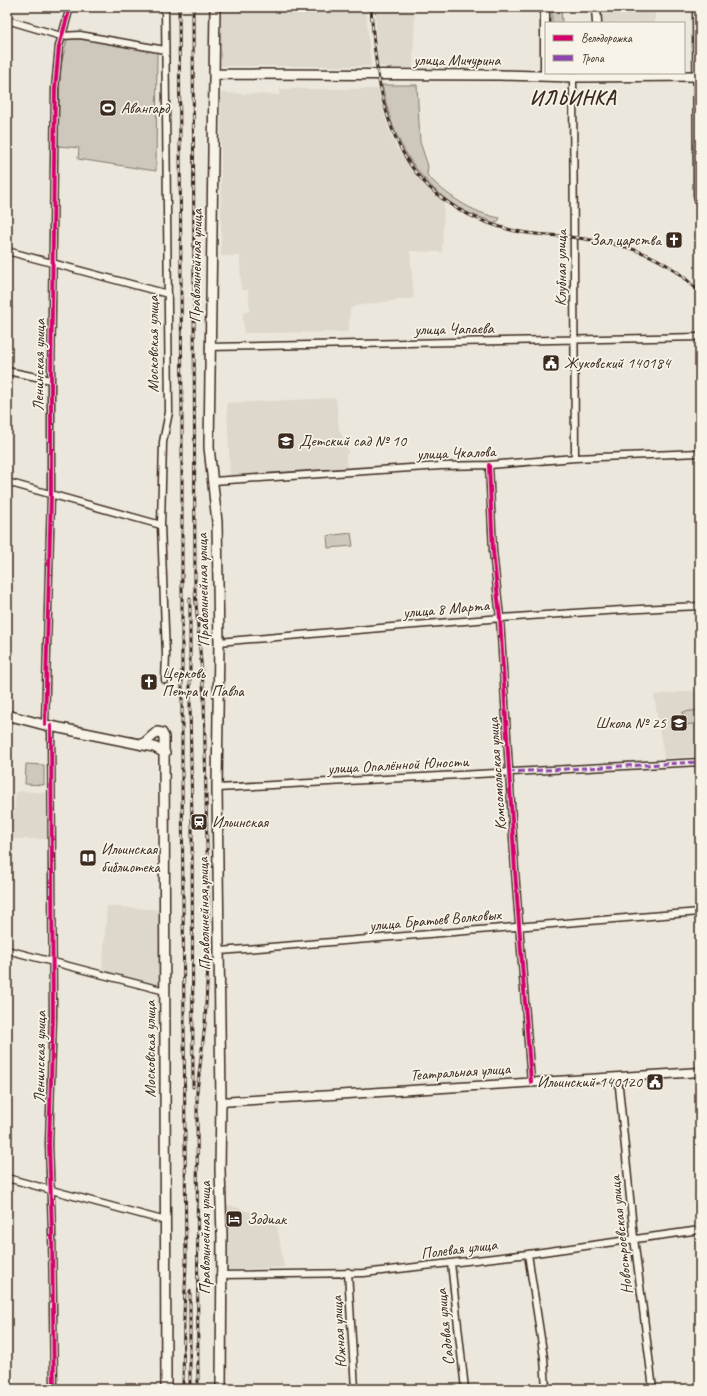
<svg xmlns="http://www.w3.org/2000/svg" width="707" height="1396" font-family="Caveat,sans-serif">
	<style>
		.built { fill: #ddd7cc }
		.green { fill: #cec8bc; stroke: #84796d }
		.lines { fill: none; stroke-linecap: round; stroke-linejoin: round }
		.minor-casing { stroke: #3b2a1e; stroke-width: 9 }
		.tertiary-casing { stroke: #3b2a1e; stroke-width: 11 }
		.secondary-casing { stroke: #3b2a1e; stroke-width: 12 }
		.minor { stroke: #f7f3e8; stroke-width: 6 }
		.tertiary { stroke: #f7f3e8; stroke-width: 8 }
		.secondary { stroke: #f7f3e8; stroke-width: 9 }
		.rail-casing { stroke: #3b2a1e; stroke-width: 3 }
		.rail { stroke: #f7f3e8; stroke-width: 1.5; stroke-dasharray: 4.5; stroke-linecap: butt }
		.quiet { stroke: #8e44ad; stroke-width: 3; stroke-dasharray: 6 3; stroke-linecap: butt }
		.cycleway-casing { stroke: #f7f3e8; stroke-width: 6 }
		.cycleway { stroke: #d6006c; stroke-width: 4 }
		.labels { text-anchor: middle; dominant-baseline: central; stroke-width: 3.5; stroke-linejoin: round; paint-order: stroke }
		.street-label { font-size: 16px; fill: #3b2a1e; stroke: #f7f3e8 }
		.poi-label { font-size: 16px; fill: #3b2a1e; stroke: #f7f3e8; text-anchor: start }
		.district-label { font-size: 20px; font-weight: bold; letter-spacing: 1px; fill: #3b2a1e; stroke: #f7f3e8 }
	</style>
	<rect width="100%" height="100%" fill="#ece7dc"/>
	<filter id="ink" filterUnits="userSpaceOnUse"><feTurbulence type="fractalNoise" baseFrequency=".025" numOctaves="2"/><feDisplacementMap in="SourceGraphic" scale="8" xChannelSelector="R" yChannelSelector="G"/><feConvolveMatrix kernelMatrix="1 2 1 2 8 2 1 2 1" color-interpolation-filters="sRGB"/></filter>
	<g filter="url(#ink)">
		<path class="built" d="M221 7H366L368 37 371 64 370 66H221Z
			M375 7H415L413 68H385L384 66H378Z
			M602 7H655V23H602Z
			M280 89H378L388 128 397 149 418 178 444 203 442 252 410 251 414 298 355 306 350 309 349 328 347 332 244 333 243 313 250 311 248 290H241L240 256H221V93L280 95Z
			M336 398 339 429 349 452 346 455 347 468 230 476 227 403Z
			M700 690V756L664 758 654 695Z
			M21 791 47 793V839H15L7 836V813H14L16 793Z
			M107 906 161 910V989L102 973Z
			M225 1204 276 1220 284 1267 227 1270Z"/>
		<path class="green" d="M552 7H561L562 23H552Z
			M67 39H90L157 52 156 171 78 159 79 148 58 146 60 70Z
			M382 85H417L420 142 428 166 427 175C446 195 472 213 500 218L497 223C483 218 467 214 454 205 425 185 402 154 391 120 387 109 385 96 382 85Z
			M351 533 353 546 328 548 327 536Z
			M700 710V723L685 725 681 718 683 712Z
			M26 764 44 765V785L25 784Z"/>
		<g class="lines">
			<g class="minor-casing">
				<path id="minor" d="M165 7 169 412 163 442 161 525 166 655 165 680
					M696 7 697 195 700 208
					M7 20 61 36 80 35 165 50
					M573 77 575 458
					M7 251 168 294
					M209 347 700 337
					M7 371 51 380
					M489 465 493 551 500 618 515 871 531 1082
					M213 481 441 466 489 465 575 458 700 453
					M7 482 161 525
					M219 642C380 628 539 613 700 606
					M45 725 51 494V380L55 89 59 46 70 7
					M51 726 53 1016 49 1144 52 1230 54 1389
					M217 788 700 762
					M7 950 165 991
					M220 951 700 912
					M618 1077 634 1238 653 1389
					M7 1178 166 1221
					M528 1254 544 1358 546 1389
					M451 1263 465 1389
					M348 1272 355 1389
					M220 1275 364 1273 528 1254 700 1230"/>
			</g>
			<g class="tertiary-casing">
				<path id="tertiary" d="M596 7 597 23
					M545 76V7
					M221 1102 700 1072"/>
			</g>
			<g class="secondary-casing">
				<path id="secondary" d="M215 7 209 447 217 522 219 642 217 788 221 1102 220 1170 222 1236 221 1389
					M215 74 499 75 573 77 700 76
					M7 715 45 725 154 747 165 753
					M142 745 157 732 162 733 164 737 166 1389"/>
			</g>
			<use href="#minor" class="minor"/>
			<use href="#tertiary" class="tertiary"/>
			<use href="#secondary" class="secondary"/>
			<g class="rail-casing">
				<path id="rail" d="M179 7 182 417V780L186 1262 184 1316 183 1389
					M193 7 195 592 204 697 209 945 205 1024 197 1091 198 1389
					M371 7C378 112 394 200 511 230 527 234 545 235 562 236 616 242 662 250 700 293
					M190 599V701L192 822 193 1087
					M190 1389V1291"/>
			</g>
			<use href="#rail" class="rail"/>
			<path class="quiet" d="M509 772 700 762"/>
			<g class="cycleway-casing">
				<path id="cycleway" d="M489 465 493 551 500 618 515 871 531 1082
					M45 725 51 494V380L55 89 59 46 70 7
					M51 726 53 1016 49 1144 52 1230 54 1389"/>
			</g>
			<use href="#cycleway" class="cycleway"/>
		</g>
	</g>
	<defs>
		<g id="stadium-square" transform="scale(0.9)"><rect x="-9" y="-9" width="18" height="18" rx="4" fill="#3b2a1e" stroke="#f7f3e8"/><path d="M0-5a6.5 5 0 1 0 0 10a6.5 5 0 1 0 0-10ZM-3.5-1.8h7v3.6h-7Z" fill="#fff"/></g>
		<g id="church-square" transform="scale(0.9)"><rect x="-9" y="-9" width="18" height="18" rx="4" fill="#3b2a1e" stroke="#f7f3e8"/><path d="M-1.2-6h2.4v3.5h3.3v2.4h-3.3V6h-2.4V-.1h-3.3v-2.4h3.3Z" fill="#fff"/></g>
		<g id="civic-square" transform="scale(0.9)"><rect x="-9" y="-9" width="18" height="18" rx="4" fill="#3b2a1e" stroke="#f7f3e8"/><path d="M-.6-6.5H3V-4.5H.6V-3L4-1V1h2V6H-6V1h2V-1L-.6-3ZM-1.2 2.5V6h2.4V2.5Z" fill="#fff"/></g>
		<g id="school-square" transform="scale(0.9)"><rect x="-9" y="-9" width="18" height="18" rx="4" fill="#3b2a1e" stroke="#f7f3e8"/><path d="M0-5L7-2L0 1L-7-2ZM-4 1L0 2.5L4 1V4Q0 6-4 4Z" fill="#fff"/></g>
		<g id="station-square" transform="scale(0.9)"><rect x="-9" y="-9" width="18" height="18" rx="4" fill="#3b2a1e" stroke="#f7f3e8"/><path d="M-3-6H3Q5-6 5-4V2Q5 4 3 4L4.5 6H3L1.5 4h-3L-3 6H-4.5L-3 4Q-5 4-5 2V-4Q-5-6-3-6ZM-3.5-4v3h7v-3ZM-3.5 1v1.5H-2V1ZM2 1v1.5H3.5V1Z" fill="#fff"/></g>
		<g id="library-square" transform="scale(0.9)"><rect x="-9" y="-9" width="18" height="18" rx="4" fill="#3b2a1e" stroke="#f7f3e8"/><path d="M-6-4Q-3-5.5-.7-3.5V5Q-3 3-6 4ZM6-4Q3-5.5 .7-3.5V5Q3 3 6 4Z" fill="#fff"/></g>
		<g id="hotel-square" transform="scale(0.9)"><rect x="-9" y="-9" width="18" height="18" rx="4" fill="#3b2a1e" stroke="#f7f3e8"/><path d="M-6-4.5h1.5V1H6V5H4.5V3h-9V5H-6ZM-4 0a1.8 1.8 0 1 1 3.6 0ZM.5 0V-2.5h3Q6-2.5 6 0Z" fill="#fff"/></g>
	</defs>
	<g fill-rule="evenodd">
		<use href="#stadium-square" x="108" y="108"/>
		<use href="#church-square" x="674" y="240"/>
		<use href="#civic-square" x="551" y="363"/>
		<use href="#school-square" x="286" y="441"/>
		<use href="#church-square" x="149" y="682"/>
		<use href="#school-square" x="679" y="723"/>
		<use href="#station-square" x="199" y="822"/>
		<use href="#library-square" x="88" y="858"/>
		<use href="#civic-square" x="655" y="1082"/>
		<use href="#hotel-square" x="234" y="1219"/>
	</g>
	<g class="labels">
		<g class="street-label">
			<text x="457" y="60">улица Мичурина</text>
			<text transform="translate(196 266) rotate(-89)">Праволинейная улица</text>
			<text transform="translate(561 268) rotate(-90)">Клубная улица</text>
			<text transform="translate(454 329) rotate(-1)">улица Чапаева</text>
			<text transform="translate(153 344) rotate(-90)">Московская улица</text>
			<text transform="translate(39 365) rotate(-89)">Ленинская улица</text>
			<text transform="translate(456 453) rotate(-2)">улица Чкалова</text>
			<text transform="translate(203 590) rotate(-91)">Праволинейная улица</text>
			<text transform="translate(446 609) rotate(-5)">улица 8 Марта</text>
			<text transform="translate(398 765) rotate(-3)">улица Опалённой Юности</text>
			<text transform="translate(497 774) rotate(-94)">Комсомольская улица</text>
			<text transform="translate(204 914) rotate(-91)">Праволинейная улица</text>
			<text transform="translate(435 920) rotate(-5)">улица Братьев Волковых</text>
			<text transform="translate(150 1049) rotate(-90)">Московская улица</text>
			<text transform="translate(40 1057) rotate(-89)">Ленинская улица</text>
			<text transform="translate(460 1072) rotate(-4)">Театральная улица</text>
			<text transform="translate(621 1235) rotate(-96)">Новостроевская улица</text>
			<text transform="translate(205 1238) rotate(-90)">Праволинейная улица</text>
			<text transform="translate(459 1249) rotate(-7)">Полевая улица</text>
			<text transform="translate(445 1327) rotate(-96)">Садовая улица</text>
			<text transform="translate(339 1332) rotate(-94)">Южная улица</text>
		</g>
		<g class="poi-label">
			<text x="121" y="108">Авангард</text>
			<text x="661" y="240" text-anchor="end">Зал царства</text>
			<text x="564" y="363">Жуковский 140184</text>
			<text x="299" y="441">Детский сад № 10</text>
			<text x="162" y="673">Церковь<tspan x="162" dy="18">Петра и Павла</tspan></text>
			<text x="666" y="723" text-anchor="end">Школа № 25</text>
			<text x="212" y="822">Ильинская</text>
			<text x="101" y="849">Ильинская<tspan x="101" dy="18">библиотека</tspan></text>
			<text x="642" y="1082" text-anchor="end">Ильинский 140120</text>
			<text x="247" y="1219">Зодиак</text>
		</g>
		<g class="district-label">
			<text x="573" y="97">ИЛЬИНКА</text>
		</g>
	</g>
	<rect width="707" height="1396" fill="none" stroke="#f7f3e8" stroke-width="24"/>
	<rect x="12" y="12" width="683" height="1372" fill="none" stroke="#3b2a1e" stroke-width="1.5" filter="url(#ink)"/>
	<rect x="545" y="22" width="140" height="52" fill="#f7f3e8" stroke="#aca397"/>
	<rect x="553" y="35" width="20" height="6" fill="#d6006c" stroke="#aca397"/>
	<text x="581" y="42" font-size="12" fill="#3b2a1e">Велодорожка</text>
	<rect x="553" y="55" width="20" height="6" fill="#8e44ad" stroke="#aca397"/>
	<text x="581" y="62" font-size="12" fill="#3b2a1e">Тропа</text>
</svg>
